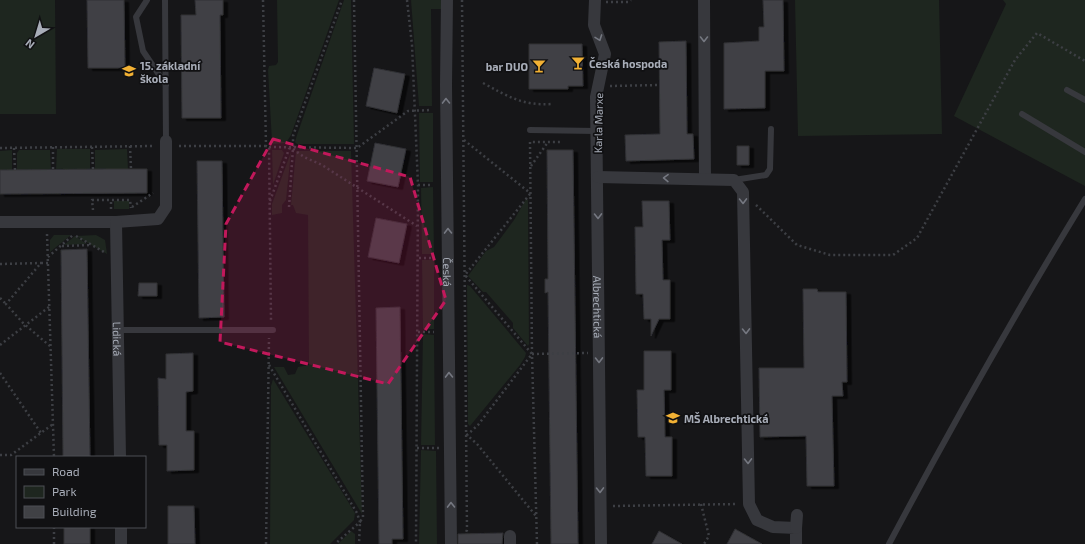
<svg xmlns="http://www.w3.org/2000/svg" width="1085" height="544" font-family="'Exo 2',sans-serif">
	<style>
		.green { fill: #1e261f }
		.building { fill: #404145; stroke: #303034; filter: url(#shadow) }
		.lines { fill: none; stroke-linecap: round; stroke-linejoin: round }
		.path { stroke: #3d3f44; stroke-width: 2.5; stroke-dasharray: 2 3; stroke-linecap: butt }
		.lane { stroke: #37383d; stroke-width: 6 }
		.street { stroke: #37383d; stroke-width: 12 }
		.oneway { stroke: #757881 }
		.marked { fill: #c2185b; fill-opacity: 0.2; stroke: #c2185b; stroke-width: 3; stroke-dasharray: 8 5; stroke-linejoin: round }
		.labels { text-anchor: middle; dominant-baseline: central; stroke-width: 3.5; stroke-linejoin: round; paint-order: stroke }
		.poi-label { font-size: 11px; font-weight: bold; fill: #a8adb8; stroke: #111113; text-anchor: start }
		.street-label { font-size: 11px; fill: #a8adb8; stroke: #111113 }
	</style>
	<defs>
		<filter id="shadow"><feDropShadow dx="4.5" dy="2.5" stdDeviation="0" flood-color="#0009"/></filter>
	</defs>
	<rect width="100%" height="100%" fill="#161618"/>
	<path class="green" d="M0 0H55L56 114H0Z
		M277 0H339L291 135 286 143 273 144 272 142 268 70 269 66 276 65 278 62Z
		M344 0H351L354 144H297L295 142 297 135Z
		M411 0H445L443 9H431L432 106H419Z
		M795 0H939L942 134 798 136Z
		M1003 0H1085V186L954 116 1006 4Z
		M419 113H433V182H420Z
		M57 149H90V169L56 170Z
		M127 149 128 169H95V150Z
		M12 150V170H0V151Z
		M19 150H50L51 170H17V153Z
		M272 150H282L284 153 273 185Z
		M296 151H351L362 514 274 367H284L288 375 295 374 298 367 309 365 308 215 296 213 293 205H291Z
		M291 152 286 200 282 205V213L272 215V204Z
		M433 187 434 254H422L421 188Z
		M526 199 528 200 529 344 528 346 513 328V323L486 292H483L468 276 486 251 494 247 514 220Z
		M114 201H129V209H114Z
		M54 235H71L50 252V240Z
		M75 236 87 244 64 245Z
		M76 236 96 235 105 240 107 254Z
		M422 260H434V329H423Z
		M467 285 470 286 526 353 525 357 520 365 470 426 468 424Z
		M423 334 434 335 435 445H421Z
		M273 379 355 513 354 520 330 544H270L271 386Z
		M421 450 436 451 437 544H419Z
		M351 531 355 534V544H338Z"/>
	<path class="building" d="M87 0H124L125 68H88Z
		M195 0H223V15H220L221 118H182L181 15H196Z
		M763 0H783L784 71H765V108L724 109V43L759 41V27H764Z
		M686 41 687 134H693L694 159 626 161 625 135 660 134 659 42Z
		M529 44H582L583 86H568V89H529Z
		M374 68 405 74 397 113 366 106Z
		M375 143 406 149 398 187 367 181Z
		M737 146H749V165H737Z
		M547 150H573L578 544H551L548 292 545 293V279H548Z
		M197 161H222L224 317 199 318Z
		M108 169H147V193L0 194V170Z
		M642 201H669L670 240H662L663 280H670V319H659L651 336V319H644L643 294H636L635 227H643Z
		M376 218 407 224 399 263 368 257Z
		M87 249 90 457H63L61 250Z
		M139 283H157V296H138Z
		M803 289H817L818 292H846L847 382H842L843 396H832L834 486H807L806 436 760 437 759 368H804Z
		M400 307 403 539H392V544H379L376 308Z
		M644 351H671V390H664L665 437H672V476H646L645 437H638L637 390H644Z
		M193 353V391L186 392V431H194V470L167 471V445H159L158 378 166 379V354Z
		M168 506H194L195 544H168Z
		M64 527H90V544H64Z
		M735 529 762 544H727Z
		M659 531 682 544H652Z
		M503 533 502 544H458V534Z"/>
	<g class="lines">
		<path class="path" d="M263 0 266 146 269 147 271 321
			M354 0 363 517 360 522 359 544
			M407 0 412 45 418 185 416 544
			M462 0 467 530 465 534
			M606 2H628L631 0
			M483 83C507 96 523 106 551 104
			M610 86 660 85
			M464 140 530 193
			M130 146 131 169
			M179 146H266
			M53 147V170
			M92 147 93 169
			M269 147 357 148 408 111 431 110
			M0 148 153 146
			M14 148 15 170
			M293 149 304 157 322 165 417 226
			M531 166 548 142
			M418 185H433
			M530 194 465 275 532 354 478 425 467 435 477 444 536 516
			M270 201 289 149 293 146V136L342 0
			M756 205 797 245 830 255H893L917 238 1015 60 1037 33 1085 61
			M132 207 153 193
			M289 207 293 148
			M111 209V200
			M93 210 92 200H130L131 208
			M47 234 54 457
			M76 236 104 252
			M62 246 91 245
			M48 257 73 235
			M419 258H435
			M48 263H41L6 304 23 323 51 347
			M0 264 41 263
			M0 298 6 304
			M418 332H434
			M0 345 49 307
			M532 354 588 353
			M269 365 357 513 360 522 335 544
			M0 373 41 433
			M417 448H439
			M0 455H11L53 424
			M701 504 709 536 704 544
			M613 506 738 504
			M54 544V527
			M266 544 269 338
			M537 544 532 354 530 142H560"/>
		<path class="lane" d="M147 0 136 17 143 51 166 85
			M165 0 166 141
			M1067 90 1085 100
			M1022 114 1085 152
			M530 130 596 131
			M734 180 766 175 770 169 771 129
			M118 330H273
			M889 544C951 427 1016 312 1085 199"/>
		<g class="street">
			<path id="s1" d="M447 0 446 85 451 544"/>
			<path id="s2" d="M595 0 594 25 605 54 596 97 601 544"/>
			<path d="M704 0 705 178"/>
			<path d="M598 177 734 180 743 192 749 504 757 520 773 527 796 528V544"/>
			<path d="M0 222H116L158 219 166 207V141"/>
			<path id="s3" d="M116 222 120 457"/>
			<path d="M121 527V544"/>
			<path d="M796 528 797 515"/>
			<path d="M510 536V544"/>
		</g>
	</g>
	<defs><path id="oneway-chevron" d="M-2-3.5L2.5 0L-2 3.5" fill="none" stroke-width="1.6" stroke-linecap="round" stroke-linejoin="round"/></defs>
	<g class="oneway">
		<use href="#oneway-chevron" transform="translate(599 38) rotate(70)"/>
		<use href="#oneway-chevron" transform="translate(704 39) rotate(90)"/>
		<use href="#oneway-chevron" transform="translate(446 101) rotate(-91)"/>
		<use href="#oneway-chevron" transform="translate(666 178) rotate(-179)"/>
		<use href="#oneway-chevron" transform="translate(743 201) rotate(89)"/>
		<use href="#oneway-chevron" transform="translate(598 216) rotate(89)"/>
		<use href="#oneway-chevron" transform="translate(448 231) rotate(-91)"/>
		<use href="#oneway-chevron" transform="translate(746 331) rotate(89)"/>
		<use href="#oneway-chevron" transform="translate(599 360) rotate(89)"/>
		<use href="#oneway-chevron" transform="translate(449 375) rotate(-91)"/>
		<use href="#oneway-chevron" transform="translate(748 461) rotate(89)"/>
		<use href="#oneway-chevron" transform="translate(600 490) rotate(89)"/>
		<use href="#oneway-chevron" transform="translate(451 505) rotate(-91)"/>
	</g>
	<path class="marked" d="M273 139 410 177 446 300 388 384 220 342 226 224Z"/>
	<defs>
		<g id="bar-bare" transform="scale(1.08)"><path d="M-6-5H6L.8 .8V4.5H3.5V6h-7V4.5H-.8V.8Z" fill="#f2b134" stroke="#111113" stroke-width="2.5" paint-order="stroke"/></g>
		<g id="school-bare" transform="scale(1.08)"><path d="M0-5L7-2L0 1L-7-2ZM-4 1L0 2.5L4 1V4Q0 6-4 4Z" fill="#f2b134" stroke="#111113" stroke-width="2.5" paint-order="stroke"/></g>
	</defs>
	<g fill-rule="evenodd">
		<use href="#bar-bare" x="578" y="63"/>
		<use href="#bar-bare" x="539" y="66"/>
		<use href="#school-bare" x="129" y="71"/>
		<use href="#school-bare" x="673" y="418"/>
	</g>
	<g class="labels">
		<g class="poi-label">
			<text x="589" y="63">Česká hospoda</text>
			<text x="140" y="65">15. základní<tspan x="140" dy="13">škola</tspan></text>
			<text x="528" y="66" text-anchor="end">bar DUO</text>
			<text x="684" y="418">MŠ Albrechtická</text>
		</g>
		<g class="street-label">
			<text transform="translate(598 123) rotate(-89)">Karla Marxe</text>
			<text stroke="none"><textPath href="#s1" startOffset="272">Česká</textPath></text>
			<text stroke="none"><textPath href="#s2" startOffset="310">Albrechtická</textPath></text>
			<text stroke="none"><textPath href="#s3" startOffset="117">Lidická</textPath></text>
		</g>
	</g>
	<rect x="16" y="456" width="130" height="72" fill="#111113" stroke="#4d4f55"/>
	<rect x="24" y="469" width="20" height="6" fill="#37383d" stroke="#4d4f55"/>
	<text x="52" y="476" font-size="12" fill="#a8adb8">Road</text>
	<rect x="24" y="486" width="20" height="12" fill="#1e261f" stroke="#4d4f55"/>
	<text x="52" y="496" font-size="12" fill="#a8adb8">Park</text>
	<rect x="24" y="506" width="20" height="12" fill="#404145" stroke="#4d4f55"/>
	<text x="52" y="516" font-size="12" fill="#a8adb8">Building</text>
	<g transform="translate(36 36) rotate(218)" stroke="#111113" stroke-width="3" paint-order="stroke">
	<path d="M0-3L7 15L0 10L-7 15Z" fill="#a8adb8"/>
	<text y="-6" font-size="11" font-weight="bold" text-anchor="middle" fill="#a8adb8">N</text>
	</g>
</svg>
